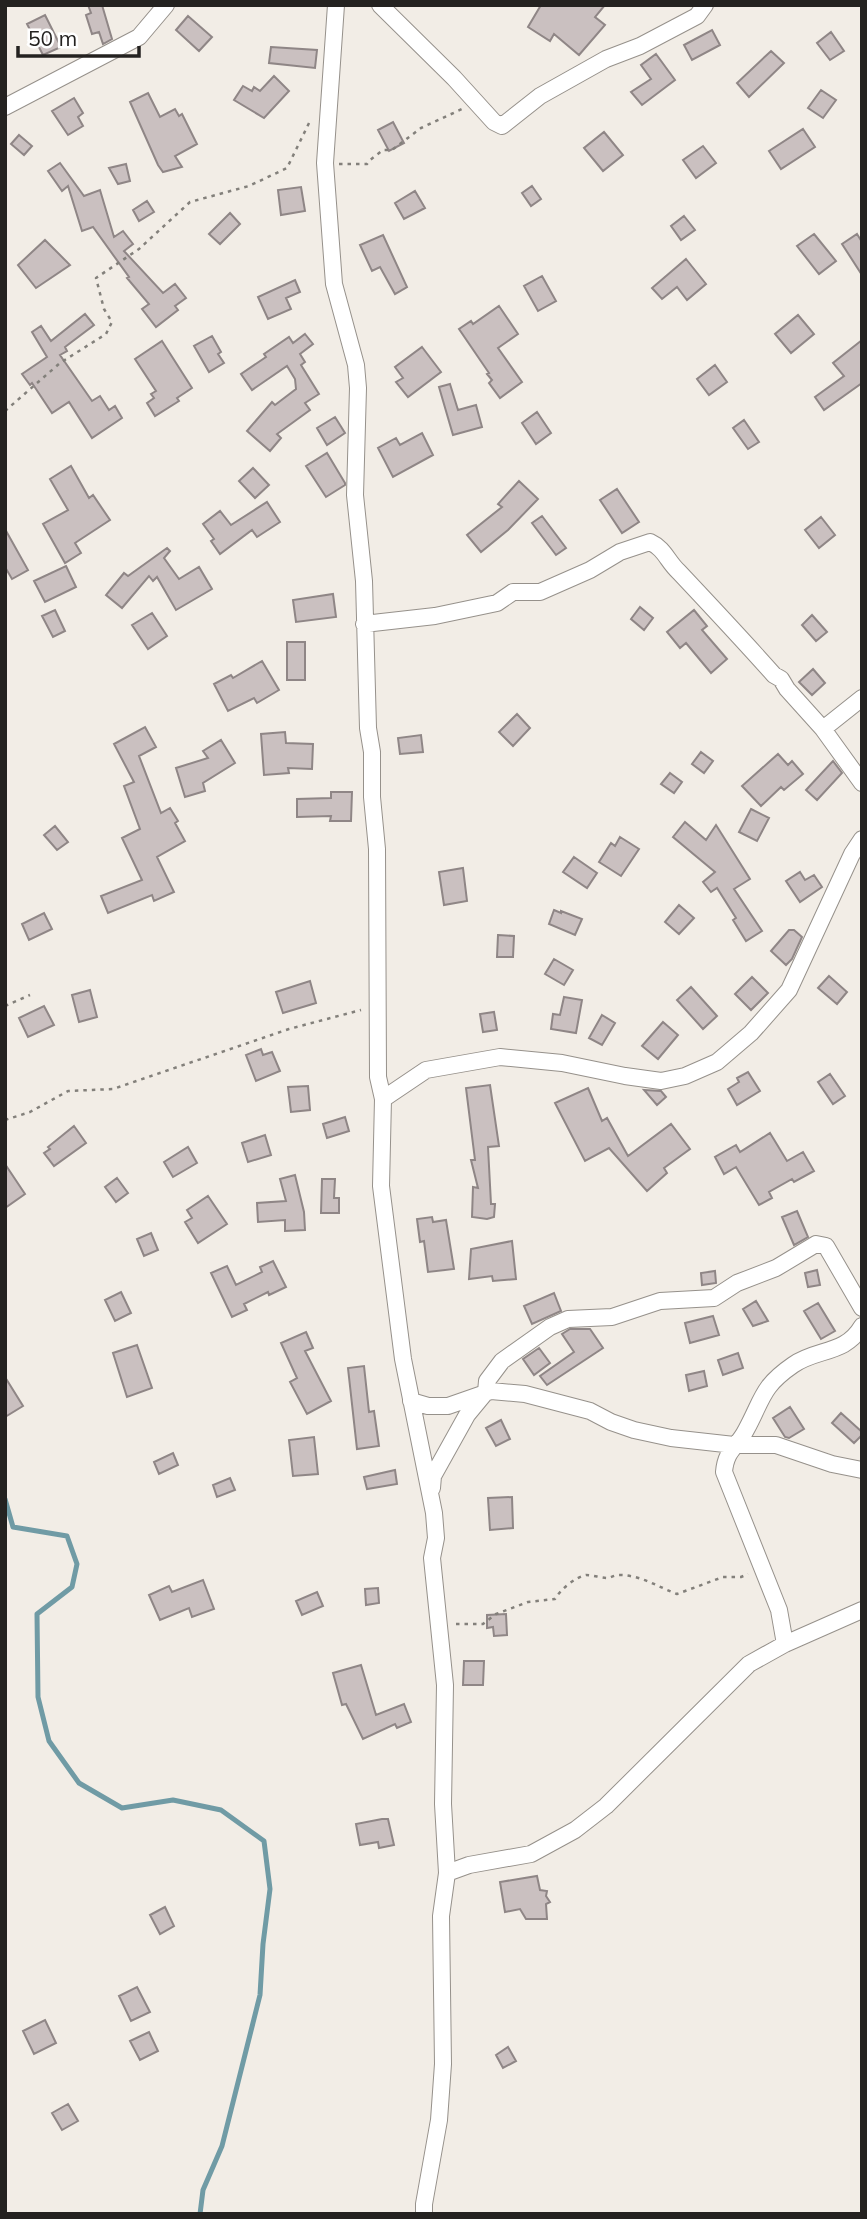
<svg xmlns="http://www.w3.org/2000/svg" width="867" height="2219" font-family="Mulish,sans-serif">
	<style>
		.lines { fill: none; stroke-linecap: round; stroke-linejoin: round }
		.stream { stroke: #709ba5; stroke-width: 5 }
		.building { fill: #cac0c0; stroke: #8f8686; stroke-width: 2 }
		.minor-casing { stroke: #96918b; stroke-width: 18 }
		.path { stroke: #83807b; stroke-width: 2.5; stroke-dasharray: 3.5 5; stroke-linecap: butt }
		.minor { stroke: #fff; stroke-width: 16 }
	</style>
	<rect width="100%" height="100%" fill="#f2ede6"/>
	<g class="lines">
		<path class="stream" d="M5 1499 13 1527 67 1536 77 1564 72 1587 37 1614 38 1697 49 1741 79 1783 122 1808 173 1800 221 1810 264 1841 270 1889 263 1944 260 1995 222 2146 203 2190 200 2214"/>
	</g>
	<path class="building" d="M88 5H102L112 39 103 44 99 32 92 34 86 15 91 13Z
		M541 5H605L595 17 605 25 579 55 554 34 550 41 528 27Z
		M45 15 61 47 43 55 27 24Z
		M188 16 212 37 199 51 176 30Z
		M712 30 720 45 692 60 684 45Z
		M831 32 844 51 830 60 817 43Z
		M271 47 317 50 315 68 269 63Z
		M771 51 784 63 749 97 737 83Z
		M656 54 675 80 642 105 631 92 651 79 641 65Z
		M274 76 289 91 264 118 234 100 243 86 252 91 254 87 260 91Z
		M821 90 836 100 823 118 808 108Z
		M148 93 160 117 175 109 179 116 182 114 197 144 175 156 182 167 163 172 158 165 130 102Z
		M74 98 83 113 78 117 83 126 68 135 52 111Z
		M393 122 404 143 389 151 378 130Z
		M803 129 815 147 781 169 769 151Z
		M604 132 623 155 603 171 584 148Z
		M19 135 32 146 24 155 11 144Z
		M703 146 716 163 696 178 683 160Z
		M60 163 84 196 100 190 114 237 123 231 133 244 124 251 163 293 175 284 186 298 175 306 178 310 156 327 142 309 149 304 127 278 129 277 93 227 82 231 68 186 62 191 48 171Z
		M126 164 130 181 118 184 109 168Z
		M532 186 541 199 531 206 522 193Z
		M301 187 305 211 281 215 278 190Z
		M415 191 425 208 404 219 395 203Z
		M147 201 154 212 139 221 133 210Z
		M230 213 240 224 220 244 209 234Z
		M684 216 695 230 681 240 671 226Z
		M814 234 836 261 819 274 797 246Z
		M857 234 862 242V275L842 244Z
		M383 235 407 287 395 294 380 267 372 271 360 245Z
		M45 240 70 265 36 288 18 265Z
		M686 259 706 284 687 300 677 287 662 299 652 288Z
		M542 276 556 301 538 311 524 286Z
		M295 280 300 292 286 298 291 309 268 319 258 297Z
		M499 306 518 334 498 348 522 382 500 398 489 383 492 380 487 374 489 373 459 329 471 321 473 324Z
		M85 314 94 325 65 347 67 351 60 355 92 401 100 396 109 410 115 406 122 418 92 438 69 402 52 413 32 383 30 385 22 374 47 357 32 332 41 326 51 341Z
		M798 315 814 334 791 353 775 334Z
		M305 334 313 344 300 354 305 362 301 365 319 394 305 403 310 410 277 434 281 438 270 451 247 431 272 402 275 405 296 389 295 379 287 366 252 390 241 374 266 357 264 354 289 337 293 343Z
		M212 336 221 352 218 354 224 363 209 372 194 346Z
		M862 340V383L824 410 815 397 844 376 833 363Z
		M162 341 192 388 177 398 179 401 155 416 147 403 154 398 151 394 156 391 135 359Z
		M422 347 441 372 408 397 396 382 403 378 395 367Z
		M715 365 727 382 709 395 697 379Z
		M450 384 458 410 476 405 482 427 453 435 439 387Z
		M537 412 551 433 536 444 522 423Z
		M335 417 345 433 327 445 317 428Z
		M744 420 759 442 748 449 733 428Z
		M422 433 433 455 393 477 378 448 396 438 400 445Z
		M327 453 345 483V485L326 497 306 466Z
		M71 466 89 498 93 495 110 520 75 543 81 553 65 563 43 524 68 510 50 479Z
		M253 468 269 485 255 498 239 481Z
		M519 481 538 499 508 530 481 552 467 535 502 507 498 504Z
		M617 489 639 522 622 533 600 500Z
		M267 502 280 522 257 537 252 530 220 554 211 541 214 539 203 524 220 511 231 525Z
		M542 516 566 548 556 555 532 523Z
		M821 517 835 535 819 548 805 530Z
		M5 529 28 570 12 579 5 567Z
		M167 548 170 551 164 558 179 579 199 567 212 589 176 610 157 577 153 581 149 576 122 608 106 595 124 573 128 576Z
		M66 566 76 587 45 602 34 581Z
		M333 594 336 617 296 622 293 600Z
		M640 607 653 618 644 630 631 619Z
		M55 610 65 631 53 637 42 616Z
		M694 610 707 626 702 630 727 659 711 673 686 643 680 648 667 632Z
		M152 613 167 636 148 649 132 625Z
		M812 615 827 632 816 641 802 625Z
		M287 642H305V680H287Z
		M262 661 279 690 257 703 254 698 228 711 214 684 231 675 233 678Z
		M813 669 825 683 812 695 799 682Z
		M517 714 530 728 513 746 499 732Z
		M145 727 156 747 139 756 161 813 170 808 178 821 175 823 185 841 157 857 174 892 154 901 152 895 108 913 101 896 142 880 122 838 140 829 124 786 134 782 114 744Z
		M285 732 286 743 313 744 312 769 288 768 289 773 264 775 261 734Z
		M421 735 423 752 400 754 398 738Z
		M221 740 235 763 203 783 205 791 185 797 176 768 208 758 203 751Z
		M701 752 713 761 704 773 692 764Z
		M778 754 788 765 792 761 803 774 784 790 781 787 761 806 742 786Z
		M833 761 842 773 817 800 806 790Z
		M670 773 682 782 674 793 661 784Z
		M331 792H352L351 821H330L331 816 297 817V799L331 798Z
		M751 809 769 818 757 841 739 832Z
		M685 822 706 840 716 825 750 879 734 889 762 931 746 941 733 920 736 918 717 888 711 892 703 882 715 872 673 837Z
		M55 826 68 842 57 850 44 835Z
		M620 837 639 849 621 876 599 862 611 843 615 846Z
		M574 857 597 873 587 888 563 872Z
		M463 868 467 901 444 905 439 872Z
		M800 872 805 880 814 875 822 887 800 902 786 881Z
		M679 905 694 918 679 934 665 922Z
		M554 910 561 913V911L582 919 575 935 549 924Z
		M44 913 52 929 29 940 22 924Z
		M789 930H794L802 937 792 959 786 965 771 951Z
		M498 935 514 936 513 957H497Z
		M554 959 573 970 564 985 545 974Z
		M829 976 847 992 837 1004 818 988Z
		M752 977 768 993 751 1010 735 994Z
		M310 981 316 1003 283 1013 276 992Z
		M691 987 717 1016 703 1029 677 1000Z
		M90 990 97 1017 79 1022 72 995Z
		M564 997 582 1000 576 1033 551 1029 553 1014 560 1015Z
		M44 1006 54 1025 28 1037 19 1018Z
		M494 1012 497 1030 483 1032 480 1014Z
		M602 1015 615 1023 602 1045 589 1038Z
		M663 1022 678 1035 658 1059 642 1046Z
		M261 1049 263 1055 272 1052 280 1071 256 1081 246 1055Z
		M748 1072 760 1091 737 1105 728 1089 739 1082 737 1078Z
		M830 1074 845 1096 833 1104 818 1082Z
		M490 1085 499 1146 488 1147 491 1204H495L494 1217 487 1219 472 1217 473 1187 478 1188 471 1160H475L466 1088Z
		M308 1086 310 1110 291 1112 288 1087Z
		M588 1088 602 1121 607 1118 628 1156 671 1124 690 1149 664 1168 667 1173 647 1191 609 1148 585 1161 555 1103Z
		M644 1090 661 1091 666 1097 657 1105Z
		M345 1117 349 1131 327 1138 323 1124Z
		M74 1126 86 1143 54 1166 44 1153 50 1149 48 1147Z
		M770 1133 787 1161 803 1152 814 1171 794 1182 792 1179 769 1192 772 1198 759 1205 736 1167 724 1174 715 1157 736 1145 740 1152Z
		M265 1135 271 1155 248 1162 242 1143Z
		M188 1147 197 1163 173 1177 164 1162Z
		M5 1164 25 1194 5 1208Z
		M295 1175 304 1212 305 1230 285 1231V1220L258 1222 257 1203 286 1201 280 1179Z
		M117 1178 128 1193 116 1202 105 1187Z
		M322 1179H335L334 1198H339V1213H321Z
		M208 1196 227 1224 198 1243 185 1222 192 1218 187 1210Z
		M797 1211 808 1237 794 1245 782 1217Z
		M432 1217 433 1222 446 1220 454 1269 428 1272 424 1241 420 1242 417 1219Z
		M151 1233 158 1250 144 1256 137 1239Z
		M512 1241 516 1279 493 1281 492 1276 469 1279 471 1249Z
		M273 1261 286 1287 269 1295 268 1292 244 1304 247 1310 232 1317 211 1273 227 1266 236 1285 262 1272 260 1267Z
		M817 1270 820 1285 808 1287 805 1273Z
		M715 1271 716 1283 702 1285 701 1273Z
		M121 1292 131 1313 115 1321 105 1300Z
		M554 1293 561 1311 532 1324 524 1306Z
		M756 1301 768 1321 753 1326 743 1309Z
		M818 1303 835 1331 821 1339 804 1311Z
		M713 1316 719 1335 690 1343 685 1323Z
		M570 1329H590L603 1348 547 1385 540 1376 574 1352 562 1334Z
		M306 1332 313 1348 305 1351 331 1401 307 1414 290 1382 297 1378 281 1343Z
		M137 1345 152 1388 127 1397 113 1353Z
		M539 1348 550 1363 534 1375 523 1359Z
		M738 1353 743 1368 723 1375 718 1360Z
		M364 1366 369 1412 374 1411 379 1446 357 1449 348 1368Z
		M704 1371 707 1386 689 1391 686 1375Z
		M5 1377 23 1406 5 1417Z
		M790 1407 804 1429 789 1438 785 1437 773 1418Z
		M841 1413 862 1432V1435L854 1443 832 1423Z
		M501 1420 510 1439 496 1446 486 1428Z
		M314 1437 318 1474 293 1476 289 1440Z
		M173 1453 178 1465 159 1474 154 1462Z
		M395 1470 397 1484 367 1489 364 1477Z
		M230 1478 235 1490 217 1497 213 1485Z
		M512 1497 513 1528 490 1530 488 1498Z
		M203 1580 214 1609 192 1617 189 1608 160 1620 149 1595 169 1586 172 1592Z
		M378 1588 379 1603 366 1605 365 1589Z
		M317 1592 323 1606 302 1615 296 1601Z
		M506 1614 507 1635 494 1636 493 1627 487 1628V1615Z
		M464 1661H484L483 1685H463Z
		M361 1665 376 1715 404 1704 411 1722 397 1728 395 1724 363 1739 346 1704 342 1705 333 1673Z
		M382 1819H388L394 1845 379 1848 378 1842 360 1845 356 1824Z
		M537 1876 540 1890 547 1891 546 1896 550 1902 546 1904 547 1919H526L520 1909 505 1912 500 1882Z
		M165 1907 174 1926 160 1934 150 1915Z
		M137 1987 150 2012 131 2021 119 1996Z
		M45 2020 56 2043 34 2054 23 2031Z
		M149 2032 158 2051 140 2060 130 2041Z
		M508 2047 516 2061 503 2068 496 2055Z
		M68 2104 78 2121 62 2130 52 2113Z"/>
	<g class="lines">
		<g class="minor-casing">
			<path id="minor" d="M336 5 325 163 334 284 356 365 358 388 355 495 364 581 368 728 372 752V797L377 849 378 1077 383 1099 381 1186 403 1359 434 1513 436 1538 432 1558 445 1685 443 1804 447 1873
				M380 5 454 78 494 122 502 126 540 96 606 59 640 46 697 16 705 5
				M5 107 139 37 166 5
				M364 624 435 616 497 603 513 592H540L590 570 620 552 650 542C665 549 667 561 679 572 711 606 743 640 774 675L781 679 787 689 823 729 862 783
				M823 729 862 698
				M383 1099 426 1070 500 1057 562 1063 625 1076 661 1081 685 1076 717 1062 751 1033 789 990 852 854 862 839
				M411 1401 428 1406H448L491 1391 525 1394 590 1411 611 1422 634 1430 671 1438 734 1445H776L832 1464 862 1470
				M432 1488 433 1476 467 1415 486 1392 487 1381 502 1361 550 1327 568 1319 612 1317 660 1301 714 1298 737 1283 776 1268 816 1244 826 1246 862 1308
				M785 1644 779 1610 724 1472C726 1449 737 1448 746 1430 763 1399 761 1387 793 1365 817 1348 845 1355 862 1326
				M424 2214V2204L439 2120 443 2064 441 1916 447 1873 469 1865 531 1854 575 1830 606 1806 749 1664 785 1644 862 1610"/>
		</g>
		<path class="path" d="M339 164H367L370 160 383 150H392L421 128 462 109
			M5 411 60 363 106 334 112 322 104 309 96 278 139 249 190 202 249 186 287 168 311 119
			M5 1006 30 995
			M5 1120 30 1112 68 1091 113 1089 289 1029 361 1010
			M456 1624H483L496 1614 528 1602 555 1599C560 1590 575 1577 586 1575 593 1575 601 1578 608 1578 612 1577 615 1575 619 1575 641 1575 658 1587 677 1594L723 1577H741L748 1574"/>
		<use href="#minor" class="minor"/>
	</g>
	<rect width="867" height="2219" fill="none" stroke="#242220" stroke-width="14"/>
	<path d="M18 46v10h121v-10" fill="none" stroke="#242220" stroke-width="3.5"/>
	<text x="28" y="46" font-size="21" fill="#242220" stroke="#ffffff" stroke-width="5" paint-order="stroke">50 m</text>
</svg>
